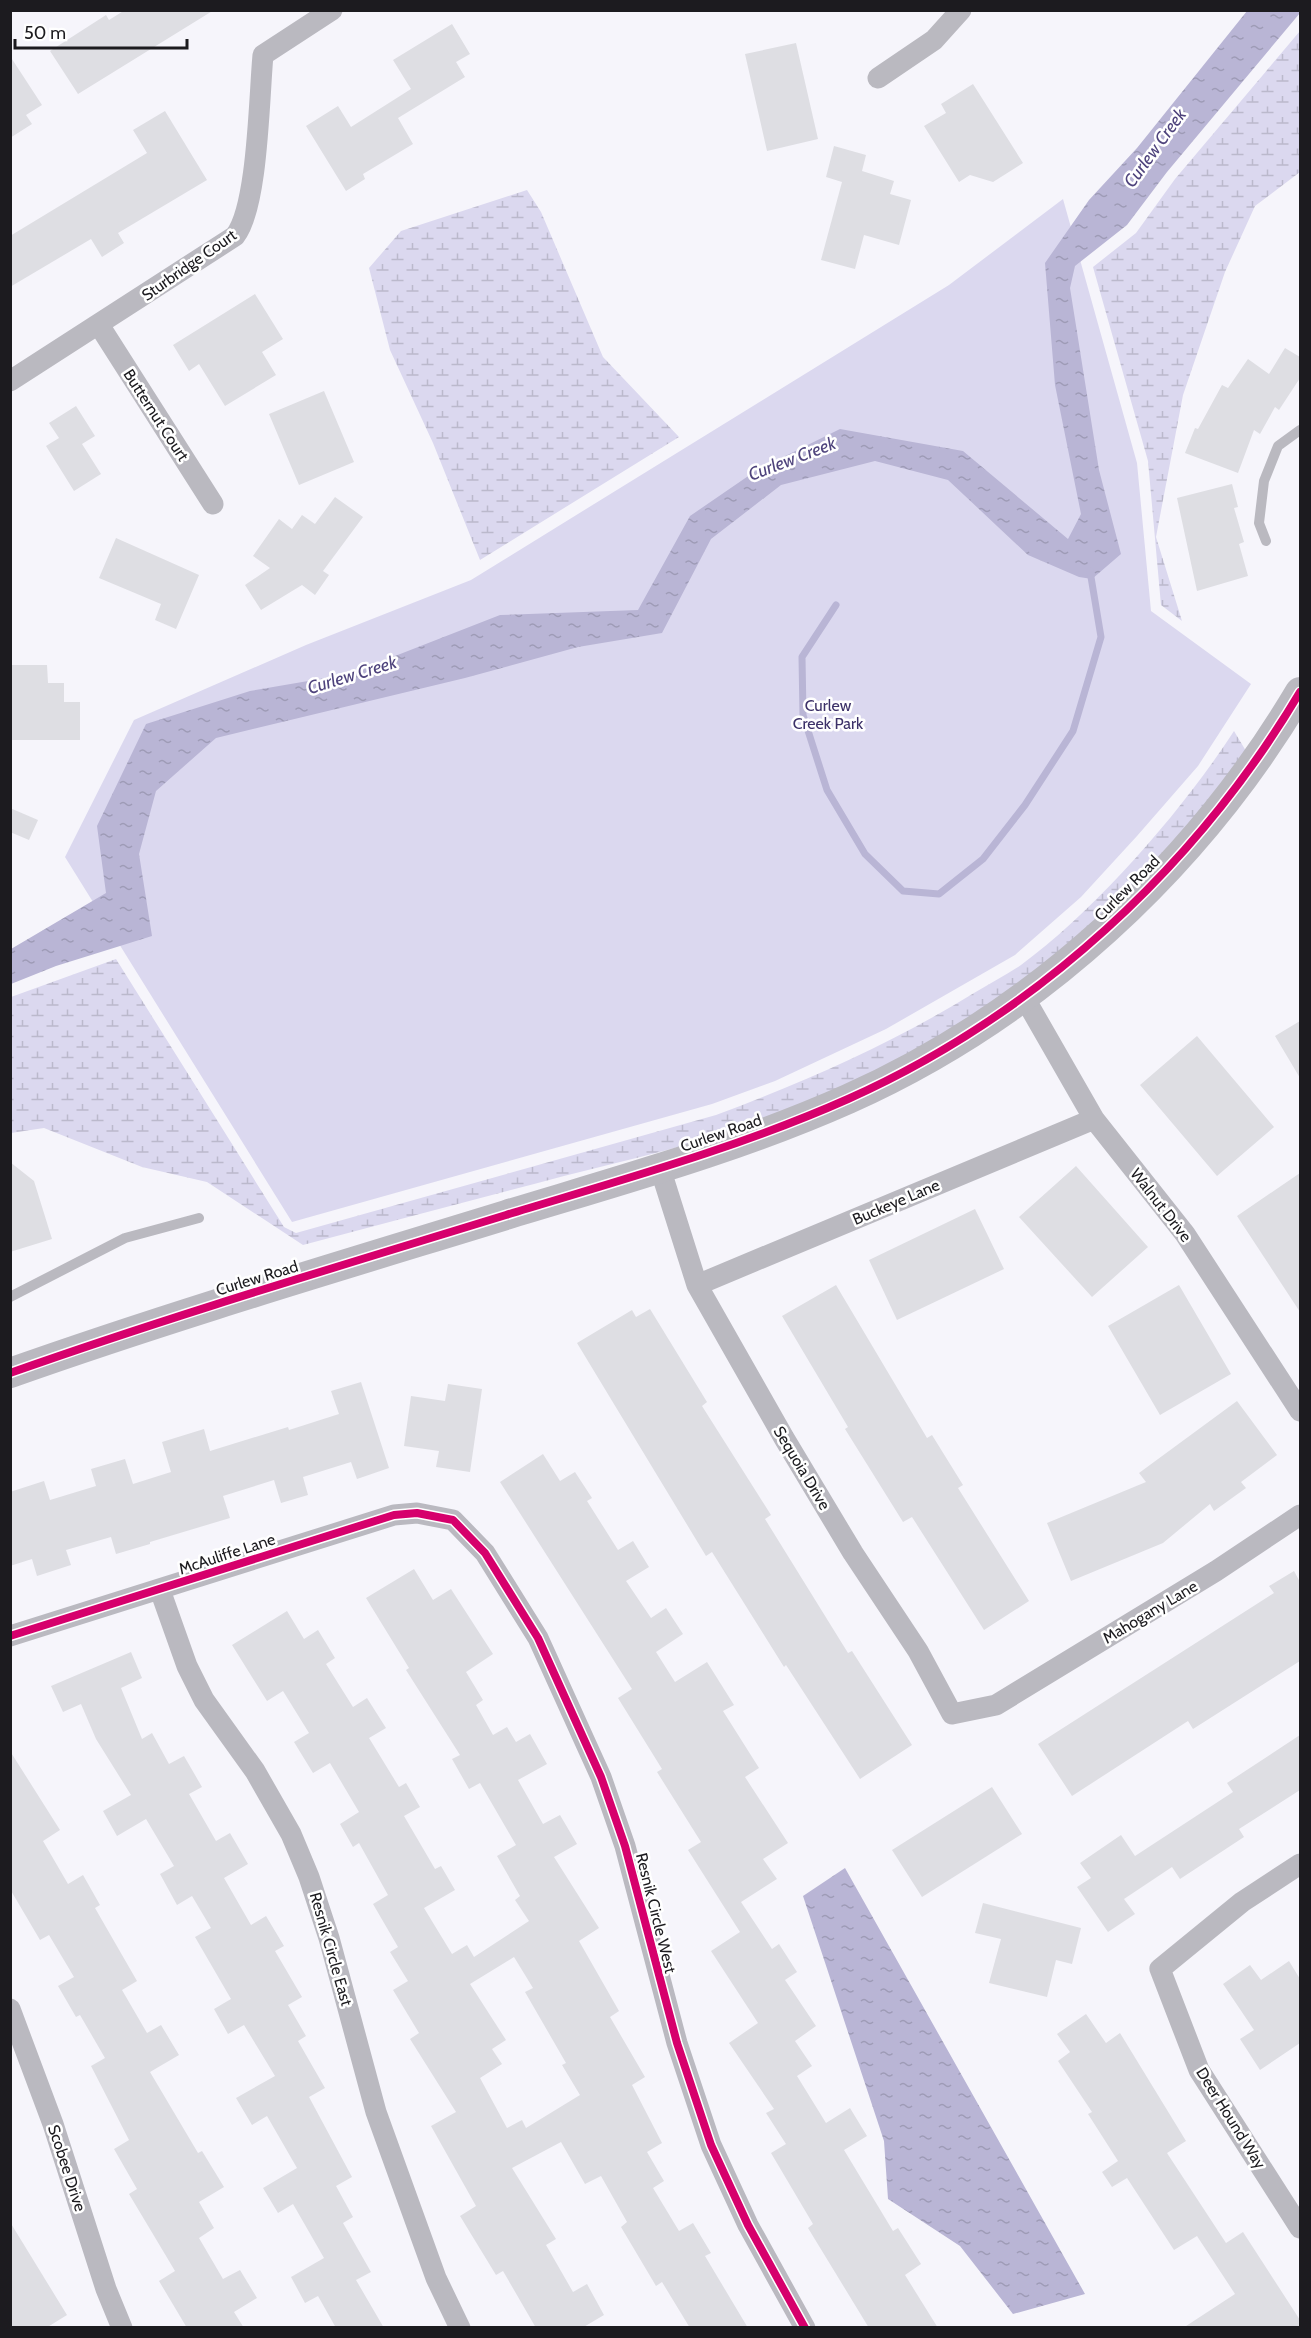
<svg xmlns="http://www.w3.org/2000/svg" width="1311" height="2338" font-family="Cabin,sans-serif">
	<style>
		.wetland { fill: url(#wetland-marsh) }
		.park { fill: #dbd8ef }
		.water { fill: url(#water-ripples) }
		.lines { fill: none; stroke-linecap: round; stroke-linejoin: round }
		.stream { stroke: #b9b5d5; stroke-width: 7 }
		.building { fill: #dedee3; fill-rule: evenodd }
		.service { stroke: #bab9c0; stroke-width: 10 }
		.minor { stroke: #bab9c0; stroke-width: 21 }
		.secondary { stroke: #bab9c0; stroke-width: 30 }
		.cycleway-casing { stroke: #fff; stroke-width: 11 }
		.cycleway { stroke: #d6006c; stroke-width: 8 }
		.labels { text-anchor: middle; dominant-baseline: central; stroke-width: 5; stroke-linejoin: round; paint-order: stroke }
		.street-label { font-size: 16px; fill: #1c1b1f; stroke: #fff }
		.park-label { font-size: 16px; fill: #3c3168; stroke: #fff }
		.water-label { font-size: 18px; font-style: italic; fill: #4e437c; stroke: #fff }
	</style>
	<defs>
		<pattern id="wetland-marsh" width="20" height="14" patternUnits="userSpaceOnUse" patternTransform="scale(1.5)"><rect width="20" height="14" fill="#dbd8ef"/><path d="M1 5h8M5 5V1M11 12h8M15 12V8" fill="none" stroke="#bbb9cc"/></pattern>
		<pattern id="water-ripples" width="26" height="14" patternUnits="userSpaceOnUse" patternTransform="scale(1.5)"><rect width="26" height="14" fill="#b9b5d5"/><path d="M2 4q2-2 4 0t4 0M15 11q2-2 4 0t4 0" fill="none" stroke="#9e9bb6"/></pattern>
	</defs>
	<rect width="100%" height="100%" fill="#f6f5fb"/>
	<path class="wetland" d="M1300 31V172L1255 206 1225 272 1183 395 1156 537 1182 621 1161 605 1148 461 1093 267 1136 233 1175 179Z
		M527 190 541 212 603 357 679 437 480 560 433 443 390 350 369 268 401 231Z
		M1234 731 1246 751C1199 815 1146 879 1086 932 994 1012 878 1077 765 1119 699 1144 631 1159 564 1176 477 1199 390 1222 303 1245L207 1182 142 1167 44 1128 11 1133V997L116 959 284 1227 296 1233 716 1115C805 1082 893 1043 974 993 989 984 1006 975 1021 965 1096 910 1183 810 1234 731Z"/>
	<path class="park" d="M1063 199 1137 463 1151 611 1251 684 1198 766 1137 836 1081 897 1015 955 886 1029 775 1081 712 1104 292 1222 65 857 134 720 306 645 471 580 949 285Z"/>
	<path class="water" d="M1247 11H1300V13L1167 172 1127 225 1075 266 1070 288 1099 470 1121 554 1092 579 1079 577 1028 555 948 480 875 461 781 485 711 539 662 633 578 647 465 678 216 738 156 791 139 854 152 936 56 966 11 984V949L106 893 97 826 146 724 250 691 349 674 500 615 638 610 690 516 757 470 840 429 963 451 1068 539 1081 514 1055 385 1045 263 1089 200 1137 148Z
		M845 1868 1085 2294 1013 2314 960 2246 888 2199 884 2141 803 1896Z"/>
	<g class="lines">
		<path class="stream" d="M836 605 802 657 803 715 827 790 865 854 903 891 939 894 983 859 1025 805 1073 731 1101 637 1090 571"/>
	</g>
	<path class="building" d="M125 10H214L78 94 50 51 106 15 109 20Z
		M452 24 470 54 456 62 465 77 398 118 413 144 363 174 365 179 346 191 306 126 338 106 351 127 411 89 393 60Z
		M796 43 818 139 767 151 745 54Z
		M10 56 42 105 26 115 32 124 10 138Z
		M973 84 1023 163 993 182 970 175 959 182 924 126 946 113 941 104Z
		M165 111 207 180 118 233 124 243 102 257 91 239 10 287V236L147 153 133 130Z
		M834 146 866 155 862 171 894 181 890 194 911 200 899 245 864 235 855 269 821 260 842 182 826 177Z
		M255 294 283 339 262 352 276 375 225 406 199 364 189 371 173 345Z
		M1285 348 1300 357V378L1279 410 1275 407 1260 434 1254 430 1238 473 1185 453 1195 428 1198 429 1222 385 1228 388 1248 359 1269 374Z
		M324 391 354 462 299 485 269 414Z
		M76 406 95 436 82 444 101 474 74 491 46 446 59 438 49 423Z
		M1232 484 1238 507 1234 508 1244 542 1239 544 1248 576 1197 591 1177 498Z
		M335 497 363 517 323 571 329 575 315 595 302 585 261 610 245 585 270 568 253 556 279 519 292 529 302 515 315 524Z
		M116 538 199 575 176 629 155 620 161 604 99 578Z
		M10 665H47L48 683H64V702H80V740H10Z
		M10 808 38 820 29 840 10 832Z
		M1300 1021V1078L1275 1036Z
		M1197 1036 1274 1127 1217 1176 1140 1085Z
		M10 1162 34 1181 52 1239 10 1252Z
		M1076 1166 1148 1247 1092 1297 1019 1217Z
		M1300 1173V1312L1237 1216Z
		M975 1209 1004 1269 897 1320 869 1260Z
		M836 1285 927 1438 932 1435 963 1485 958 1488 1029 1601 984 1630 912 1517 903 1522 845 1429 848 1427 782 1316Z
		M1179 1285 1231 1374 1160 1415 1108 1326Z
		M650 1309 707 1402 702 1406 771 1515 765 1519 848 1653 852 1651 912 1745 860 1779 786 1665 784 1667 712 1552 706 1556 577 1343 632 1310 636 1317Z
		M361 1382 389 1468 357 1479 351 1462 303 1477 308 1495 281 1503 274 1480 223 1496 230 1518 150 1542V1544L116 1554 111 1537 66 1550 71 1565 37 1576 32 1559 10 1566V1492L44 1481 50 1500 96 1486 91 1469 125 1459 133 1484 171 1472 162 1442 204 1429 210 1451 288 1427 289 1430 339 1414 331 1391Z
		M448 1384 482 1389 470 1472 436 1467 439 1451 404 1446 411 1396 445 1401Z
		M1237 1401 1277 1455 1241 1482 1246 1488 1214 1511 1210 1504 1163 1543 1071 1581 1047 1523 1146 1482 1139 1473Z
		M543 1454 560 1481 575 1472 592 1498 587 1501 618 1550 633 1541 649 1567 626 1581 651 1618 666 1608 683 1634 656 1652 675 1682 707 1662 734 1705 723 1711 759 1768 745 1777 788 1843 763 1859 777 1879 741 1902 772 1949 779 1944 797 1972 785 1980 816 2026 795 2041 812 2066 797 2076 826 2123 850 2108 867 2136 844 2150 893 2231 898 2228 921 2264 905 2275 938 2328H869L808 2228 813 2224 771 2153 786 2144 766 2113 774 2109 729 2043 758 2023 711 1951 740 1932 688 1850 701 1842 657 1772 662 1769 618 1698 632 1689 500 1482Z
		M414 1569 433 1600 451 1589 493 1654 466 1672 483 1700 476 1705 493 1735 507 1727 516 1742 530 1734 547 1764 518 1780 543 1824 560 1815 577 1844 554 1857 599 1928 579 1941 619 2011 610 2017 645 2077 632 2085 662 2143 647 2152 664 2181 653 2188 679 2231 693 2223 711 2253 705 2256 748 2328H690L662 2282 656 2286 621 2227 627 2222 601 2176 585 2184 561 2142 512 2168 556 2239 546 2245 573 2292 587 2284 604 2315 582 2328H536L503 2271 496 2275 460 2216 476 2206 431 2126 456 2112 410 2039 419 2033 393 1990 408 1981 390 1952 398 1947 373 1904 388 1895 359 1843 353 1847 340 1824 359 1812 330 1763 313 1773 294 1742 309 1733 283 1691 267 1701 232 1645 287 1611 304 1639 318 1630 335 1658 326 1664 353 1707 367 1698 386 1728 369 1738 399 1787 406 1783 420 1807 404 1816 435 1869 441 1866 455 1890 424 1908 452 1954 467 1945 474 1957 529 1921 515 1900 520 1896 497 1856 516 1845 480 1783 469 1789 452 1759 460 1755 406 1670 409 1668 366 1598ZM514 1957 533 1988 525 1992 566 2063 562 2065 580 2095 526 2128 522 2120 507 2128 480 2078 502 2064 492 2049 506 2040 470 1984Z
		M1294 1571 1300 1582V1661L1193 1729 1188 1721 1072 1796 1038 1744 1274 1593 1269 1586Z
		M131 1652 142 1678 121 1688 142 1739 152 1733 169 1764 184 1756 202 1787 189 1794 216 1841 230 1833 248 1864 224 1878 251 1925 266 1916 284 1946 275 1951 302 1997 288 2005 306 2036 298 2041 325 2088 309 2097 352 2177 336 2186 353 2217 343 2223 371 2272 356 2280 384 2328H336L318 2296 305 2303 291 2277 324 2258 293 2204 278 2213 263 2188 297 2168 267 2116 252 2125 236 2098 275 2076 244 2025 228 2034 214 2009 231 1999 195 1937 211 1928 192 1896 177 1905 160 1874 174 1866 146 1819 117 1836 103 1811 131 1795 96 1739 81 1704 63 1712 51 1686Z
		M1300 1735V1790L1239 1829 1244 1837 1180 1879 1172 1867 1124 1899 1135 1914 1108 1932 1077 1887 1091 1878 1080 1863 1121 1835 1135 1856 1233 1792 1227 1783Z
		M10 1751 60 1830 43 1841 68 1884 83 1875 100 1905 95 1908 137 1981 122 1990 147 2033 161 2025 179 2055 150 2072 198 2153 202 2151 224 2187 199 2202 214 2228 199 2238 223 2279 240 2270 257 2298 234 2312 244 2328H187L159 2281 175 2271 129 2194 137 2189 114 2149 129 2140 91 2066 105 2058 80 2015 76 2017 58 1986 74 1977 49 1935 40 1940 10 1889Z
		M992 1787 1022 1834 922 1897 892 1850Z
		M983 1903 1081 1928 1072 1964 1056 1960 1047 1997 989 1983 1001 1939 975 1933Z
		M1289 1961 1300 1979V2043L1260 2070 1240 2039 1254 2030 1223 1984 1250 1965 1261 1980Z
		M1086 2014 1106 2043 1120 2033 1186 2141 1167 2153 1226 2243 1243 2232 1300 2320V2328H1183L1235 2294 1197 2236 1174 2250 1127 2178 1112 2187 1102 2172 1118 2161 1088 2114 1092 2112 1058 2061 1070 2052 1057 2034Z
		M10 2222 67 2315 46 2328H10Z"/>
	<g class="lines">
		<path class="service" d="M1266 541 1259 523 1264 481 1278 446 1300 430
			M10 1297 125 1238 199 1218"/>
		<path class="minor" d="M878 78 934 40 961 10
			M99 325 213 504
			M10 381 235 236C258 207 259 97 263 55L332 10
			M1024 997 1094 1119 1185 1234 1300 1411
			M660 1168 697 1285 784 1438 853 1553 918 1651 952 1714 996 1705 1216 1571 1300 1515
			M697 1285 1094 1119
			M160 1590 187 1666 204 1700 255 1771 291 1834 309 1877 329 1938 376 2112 436 2278 460 2328
			M10 1636 394 1515 417 1513 453 1520 485 1553 538 1638 601 1777 625 1846 677 2043 711 2145 748 2225 805 2328
			M1300 1864 1242 1902 1160 1969 1199 2070 1300 2228
			M10 2009 53 2124 106 2289 122 2328"/>
		<path class="secondary" d="M10 1373C174 1315 340 1266 506 1215 621 1180 738 1148 848 1099 1036 1015 1196 867 1300 692"/>
		<g class="cycleway-casing">
			<path id="cycleway" d="M10 1373C174 1315 340 1266 506 1215 621 1180 738 1148 848 1099 1036 1015 1196 867 1300 692
				M10 1636 394 1515 417 1513 453 1520 485 1553 538 1638 601 1777 625 1846 677 2043 711 2145 748 2225 805 2328"/>
		</g>
		<use href="#cycleway" class="cycleway"/>
	</g>
	<g class="labels">
		<g class="street-label">
			<text transform="translate(189 265) rotate(-35)">Sturbridge Court</text>
			<text transform="translate(156 415) rotate(57)">Butternut Court</text>
			<text transform="translate(1127 888) rotate(-45)">Curlew Road</text>
			<text transform="translate(721 1133) rotate(-19)">Curlew Road</text>
			<text transform="translate(896 1202) rotate(-23)">Buckeye Lane</text>
			<text transform="translate(1161 1205) rotate(52)">Walnut Drive</text>
			<text transform="translate(257 1278) rotate(-17)">Curlew Road</text>
			<text transform="translate(802 1468) rotate(59)">Sequoia Drive</text>
			<text transform="translate(227 1554) rotate(-18)">McAuliffe Lane</text>
			<text transform="translate(1150 1612) rotate(-31)">Mahogany Lane</text>
			<text transform="translate(656 1913) rotate(76)">Resnik Circle West</text>
			<text transform="translate(331 1949) rotate(74)">Resnik Circle East</text>
			<text transform="translate(1231 2118) rotate(58)">Deer Hound Way</text>
			<text transform="translate(67 2168) rotate(72)">Scobee Drive</text>
		</g>
		<g class="park-label">
			<text x="828" y="705">Curlew<tspan x="828" dy="18">Creek Park</tspan></text>
		</g>
		<g class="water-label">
			<text transform="translate(1155 148) rotate(-54)">Curlew Creek</text>
			<text transform="translate(792 459) rotate(-21)">Curlew Creek</text>
			<text transform="translate(352 675) rotate(-17)">Curlew Creek</text>
		</g>
	</g>
	<rect width="1311" height="2338" fill="none" stroke="#1c1b1f" stroke-width="24"/>
	<path d="M15 39v9h172v-9" fill="none" stroke="#1c1b1f" stroke-width="3"/>
	<text x="24" y="39" font-size="18" fill="#1c1b1f" stroke="#ffffff" stroke-width="4.5" paint-order="stroke">50 m</text>
</svg>
